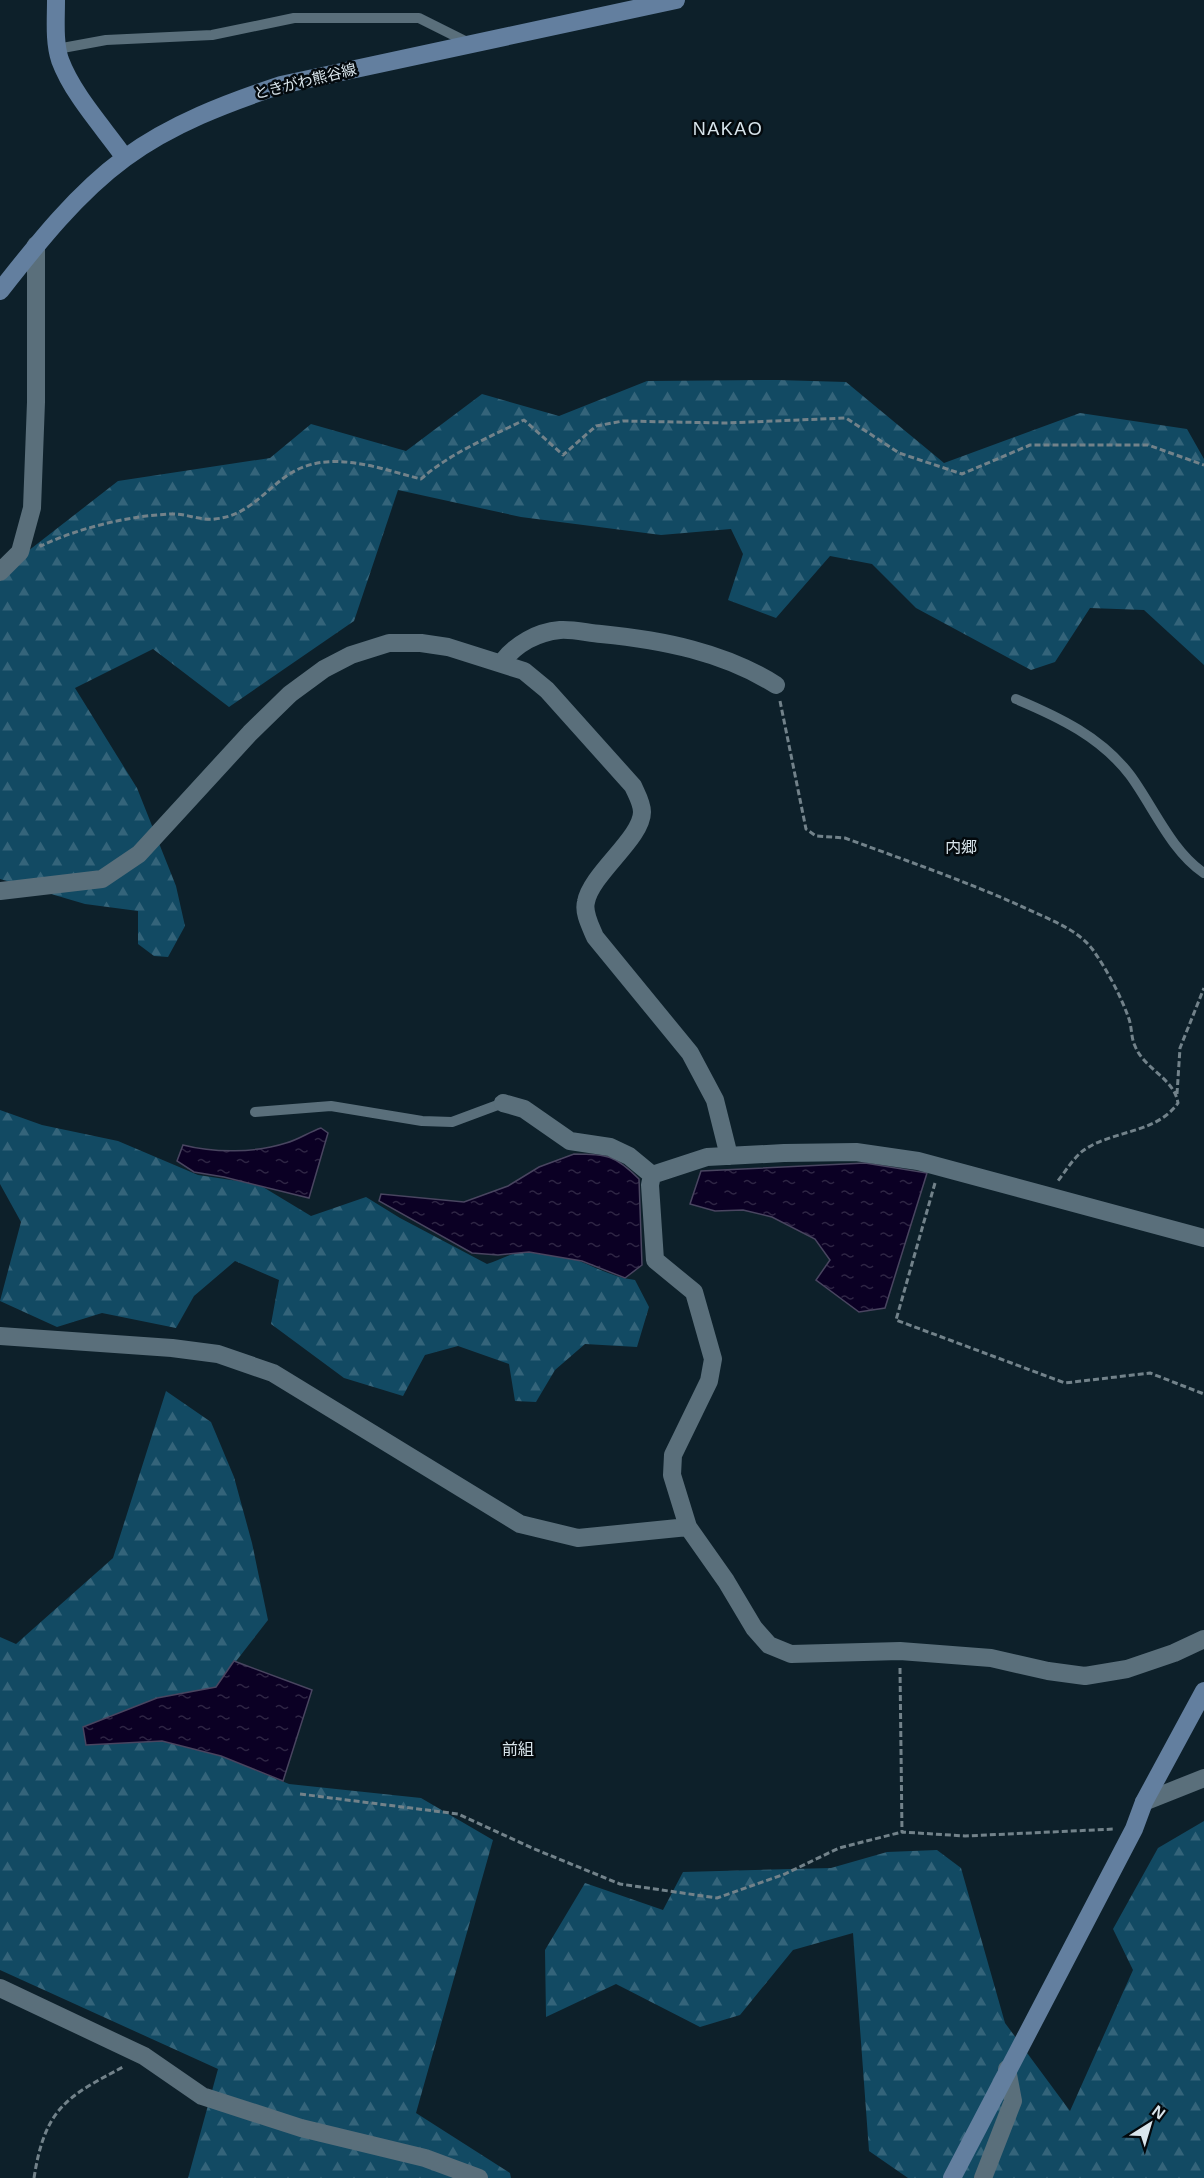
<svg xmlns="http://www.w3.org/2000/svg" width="1204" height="2178" font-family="Helvetica,'Noto Sans JP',sans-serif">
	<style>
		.forest { fill: url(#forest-firs) }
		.water { fill: url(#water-ripples); stroke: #494560; stroke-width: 1.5 }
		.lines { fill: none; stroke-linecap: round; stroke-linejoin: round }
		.path { stroke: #72828a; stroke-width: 3; stroke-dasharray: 6 3; stroke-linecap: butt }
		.lane { stroke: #5a6f7b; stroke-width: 10 }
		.street { stroke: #5a6f7b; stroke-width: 18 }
		.secondary { stroke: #637f9f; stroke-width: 18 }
		.labels { text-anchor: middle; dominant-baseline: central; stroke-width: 5; stroke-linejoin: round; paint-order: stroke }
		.street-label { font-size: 15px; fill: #d9e5ec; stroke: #03090d }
		.neighbourhood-label { font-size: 16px; fill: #d9e5ec; stroke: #03090d }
		.quarter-label { font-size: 18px; letter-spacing: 1.5px; fill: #d9e5ec; stroke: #03090d }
	</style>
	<defs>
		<pattern id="forest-firs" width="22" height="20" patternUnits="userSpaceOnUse" patternTransform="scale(1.5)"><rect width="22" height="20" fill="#124a63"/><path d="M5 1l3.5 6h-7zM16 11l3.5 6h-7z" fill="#34647a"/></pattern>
		<pattern id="water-ripples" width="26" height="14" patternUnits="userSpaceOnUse" patternTransform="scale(1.5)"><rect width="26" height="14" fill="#0b0024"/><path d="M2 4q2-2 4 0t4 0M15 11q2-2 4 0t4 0" fill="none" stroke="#2e2544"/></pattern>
	</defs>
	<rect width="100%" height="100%" fill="#0d202a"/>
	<path class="forest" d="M778 380 846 382 944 463 1080 413 1187 429 1204 459V665L1144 610 1090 608 1055 662 1031 670 916 608 872 564 830 556 776 618 728 600 743 554 731 529 661 535 521 517 398 490 354 621 229 707 153 649 75 688 137 788 176 886 185 926 168 957 154 956 138 944V911L85 904 0 879V567L19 558 118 481 270 458 311 424 406 451 482 394 559 416 647 381Z
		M0 1110 42 1125 118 1141 198 1175 258 1184 311 1216 366 1197 400 1218 487 1264C501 1260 523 1247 536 1249 571 1251 601 1276 635 1280L649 1307 637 1347 585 1344 555 1370 536 1402 515 1401 509 1364 458 1346 425 1355 403 1396 344 1378 271 1324 279 1280 235 1261 194 1296 176 1328 102 1313 57 1327 0 1301 21 1222 0 1184Z
		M166 1391 211 1422 234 1477 252 1543 268 1620 216 1687 157 1698 86 1744 162 1741 221 1756 289 1784 421 1798 493 1840 416 2113 510 2173 511 2178H188L218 2069 0 1970V1637L16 1644 113 1558Z
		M1204 1821V2178H908L869 2151 853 1933 793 1950 740 2015 700 2027 616 1984 546 2017 545 1950 585 1883 663 1910 683 1872 831 1868 887 1852 937 1850 961 1868 1005 2023 1070 2111 1133 1970 1113 1929 1158 1848Z"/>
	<path class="water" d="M321 1128 328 1133 309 1198 224 1177 194 1172 177 1161 183 1145C214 1153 255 1153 286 1143 298 1140 309 1132 321 1128Z
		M574 1154C607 1154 615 1155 639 1179L642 1265 625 1278 582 1261 529 1252 498 1255 472 1253 379 1201 381 1194 464 1202 508 1186 539 1167Z
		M865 1163 927 1173 885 1308 859 1312 816 1280 830 1260 815 1239 772 1217 743 1210 715 1211 690 1204 701 1171Z
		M234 1661 312 1690 283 1781 221 1756 162 1741 86 1745 83 1727 157 1698 216 1687Z"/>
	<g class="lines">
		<path class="path" d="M40 544 41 546C78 528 128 516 170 514 185 513 201 521 215 519 246 516 262 494 285 477 326 447 377 468 421 479 450 453 490 437 524 420L563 455 596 426 623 421 725 423 846 418 899 453 962 474 1030 445H1148L1204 465
			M780 701 806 829 816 836 845 838C910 862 974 884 1036 913 1056 922 1080 932 1093 950 1107 970 1121 996 1129 1019 1132 1028 1131 1038 1135 1046 1144 1069 1174 1078 1178 1103 1156 1134 1113 1130 1084 1150 1074 1157 1065 1172 1057 1182
			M1177 1094 1180 1048 1204 988
			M935 1183 896 1320 1065 1383 1150 1373 1204 1394
			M900 1668 902 1832 965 1836 1115 1829
			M300 1794 458 1814 532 1848 620 1884 717 1898 785 1874 839 1848 902 1832
			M34 2178C45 2108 66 2097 125 2066"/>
		<path class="lane" d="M57 49 106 40 212 35 294 18H419L471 44
			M1016 699C1059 717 1101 737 1130 775 1153 806 1171 851 1204 873
			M255 1112 331 1106 422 1121 452 1122 503 1103"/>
		<path class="street" d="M0 572 20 552 32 508 36 402V245
			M502 662C516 644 537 632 560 630 573 629 588 633 601 634 662 640 724 652 776 685
			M0 891 102 879 139 854 250 733 290 694 324 669 351 655 389 643H421L448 647 524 671 547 690 633 786C637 795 642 803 642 812 642 838 591 874 586 902 583 913 591 927 595 937L690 1053 715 1100 729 1156
			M503 1103 524 1109 570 1141 610 1147 629 1156 652 1175
			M652 1175 650 1185 655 1260 694 1292 713 1359 709 1381 673 1455 672 1475 688 1527 726 1581 754 1628 769 1645 791 1654 900 1651 991 1658 1048 1671 1085 1676 1127 1669 1174 1653 1204 1639
			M652 1175 707 1157 784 1153 856 1152 918 1161 1204 1238
			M0 1336 172 1348 218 1354 273 1373 520 1524 578 1538 688 1527
			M1144 1802 1204 1778
			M0 1988 144 2056 202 2096 301 2128 425 2158 479 2178
			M983 2178 1013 2101 1007 2069"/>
		<path class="secondary" d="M56 0C56 20 54 42 60 60 73 95 104 128 125 158
			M0 291C37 244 76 194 125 158 171 124 227 103 281 85L676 0
			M952 2178 1134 1829 1144 1802 1204 1691"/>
	</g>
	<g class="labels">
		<g class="street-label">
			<text transform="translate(305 81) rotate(-14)">ときがわ熊谷線</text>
		</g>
		<g class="neighbourhood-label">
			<text x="961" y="847">内郷</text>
			<text x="518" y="1749">前組</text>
		</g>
		<g class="quarter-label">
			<text x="728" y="129">NAKAO</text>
		</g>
	</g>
	<g transform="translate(1150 2124) rotate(37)" stroke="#03090d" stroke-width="4.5" paint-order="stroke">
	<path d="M0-4.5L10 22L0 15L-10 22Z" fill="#d9e5ec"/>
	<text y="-9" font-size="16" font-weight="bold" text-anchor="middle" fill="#d9e5ec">N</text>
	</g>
</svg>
